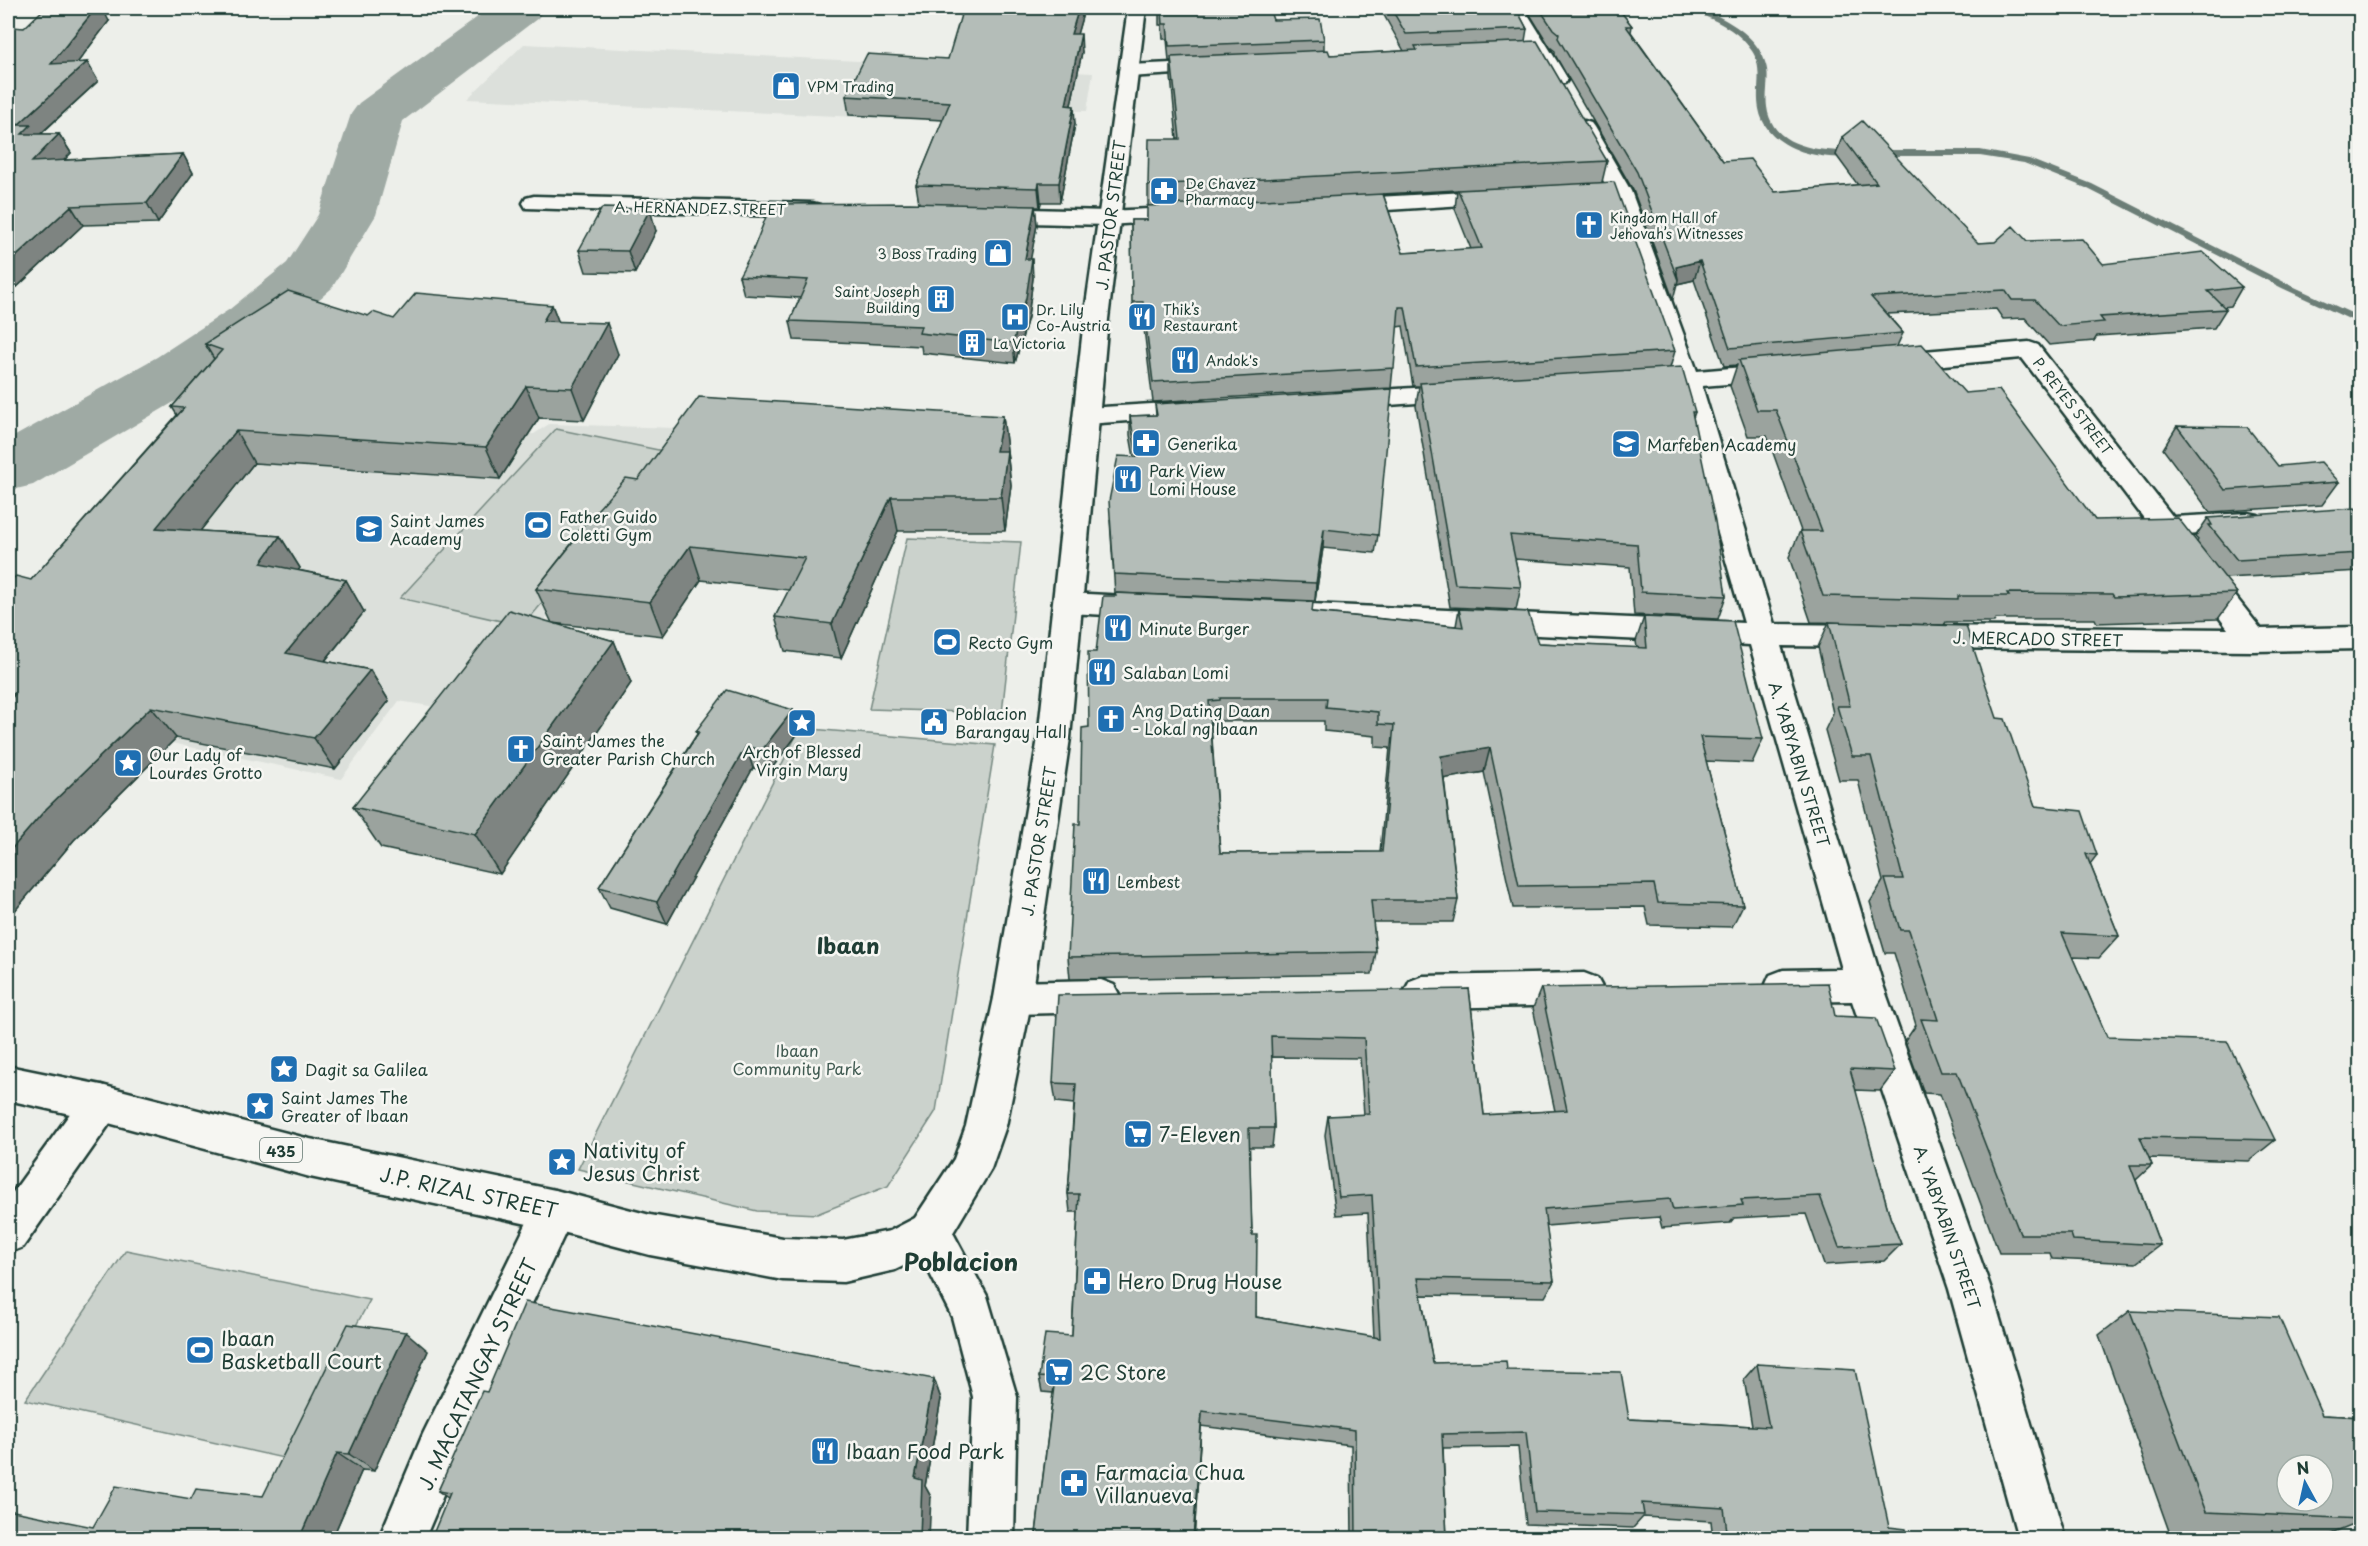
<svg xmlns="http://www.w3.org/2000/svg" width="2368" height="1546" font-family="'Playpen Sans',sans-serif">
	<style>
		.built { fill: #dce0db }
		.green { fill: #cbd2cc; stroke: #758880; stroke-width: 1.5 }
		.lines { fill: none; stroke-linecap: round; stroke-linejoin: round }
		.stream { fill: #6c7e77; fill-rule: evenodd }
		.river { fill: #9faaa4; fill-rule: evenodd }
		.minor-casing { stroke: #1f3d34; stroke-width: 5 }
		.secondary-casing { stroke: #1f3d34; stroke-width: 5 }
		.primary-casing { stroke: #1f3d34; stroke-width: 5 }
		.minor { fill: #f6f6f2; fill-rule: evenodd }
		.secondary { fill: #f6f6f2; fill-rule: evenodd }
		.primary { fill: #f6f6f2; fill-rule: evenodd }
		.wall { fill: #9ba39e; stroke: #1f3d34; stroke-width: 1.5; fill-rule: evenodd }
		.shaded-wall { fill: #7e8481; stroke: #1f3d34; stroke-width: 1.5 }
		.building { fill: #b4bdb8; stroke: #1f3d34; stroke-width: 1.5; fill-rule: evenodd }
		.labels { text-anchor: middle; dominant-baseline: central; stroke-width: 5; stroke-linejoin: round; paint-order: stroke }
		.far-poi-label { font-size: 14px; fill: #1f3d34; stroke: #f6f6f2; text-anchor: start }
		.far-street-label { font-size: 14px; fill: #1f3d34; stroke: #f6f6f2 }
		.shield { fill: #f6f6f2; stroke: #60746d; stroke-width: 1.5 }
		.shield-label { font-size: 15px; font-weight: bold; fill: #1f3d34 }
		.street-label { font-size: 16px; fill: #1f3d34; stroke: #f6f6f2 }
		.poi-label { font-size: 16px; fill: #1f3d34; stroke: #f6f6f2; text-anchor: start }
		.park-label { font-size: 16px; fill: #415b52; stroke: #f6f6f2 }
		.near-poi-label { font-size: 20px; fill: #1f3d34; stroke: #f6f6f2; text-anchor: start }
		.near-street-label { font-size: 20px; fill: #1f3d34; stroke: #f6f6f2 }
		.district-label { font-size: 22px; font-weight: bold; fill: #1f3d34; stroke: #f6f6f2 }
		.near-quarter-label { font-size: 24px; font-weight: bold; fill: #1f3d34; stroke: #f6f6f2 }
	</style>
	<rect width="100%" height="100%" fill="#edefea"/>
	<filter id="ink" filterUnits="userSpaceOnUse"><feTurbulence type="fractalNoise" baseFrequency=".0167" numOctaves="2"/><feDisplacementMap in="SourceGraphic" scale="12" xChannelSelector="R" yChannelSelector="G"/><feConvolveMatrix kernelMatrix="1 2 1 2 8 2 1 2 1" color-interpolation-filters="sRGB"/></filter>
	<g filter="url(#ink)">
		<path class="built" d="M524 44 1093 73 1087 111 994 110 988 123 467 99Z
			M261 418 534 434 549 424 707 429 467 712 399 701 341 779 153 739 101 655Z"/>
		<path class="green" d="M556 429 668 452 523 626 400 598Z
			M907 538 1021 542 1002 713 869 709Z
			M800 728 995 745 936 1111 888 1186 817 1214 757 1211 578 1169Z
			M126 1250 370 1300 283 1458 25 1400Z"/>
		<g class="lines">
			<path class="stream" d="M1683 8C1698 6 1714 13 1727 21 1744 31 1761 45 1766 65 1770 78 1765 93 1767 107 1772 148 1820 151 1853 151L1856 152V156C1821 162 1766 149 1759 109 1755 88 1764 69 1752 51 1741 34 1722 23 1704 16 1697 13 1689 12 1683 8Z
				M1980 150 2029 159 2092 184 2288 284 2360 317V324L2282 288 2086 188 2024 163 1980 156H1875L1871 153 1875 150Z"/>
			<path class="river" d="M490 8H545L538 18 403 121 376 215 332 288 276 337 203 385 33 485 8 491V440L157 357 230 309 287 263 318 215 351 114 359 103Z"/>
			<g class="minor-casing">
				<path id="minor" d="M1506 8H1524L1568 79 1565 83H1551Z
					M1215 61 1222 63 1225 67 1222 71 1129 77 1122 75 1119 71 1122 67 1129 65Z
					M1584 121 1591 123 1594 127 1631 191 1697 371 1777 364 1786 367 1790 372 1786 377 1777 380 1702 386 1774 624 1867 625 1878 628 1882 636 1878 644 1867 647 1781 646 1883 985 1991 1289 2065 1538H2018L1949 1289 1852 1001 1783 1002 1770 997 1765 986 1770 975 1783 970 1842 969 1750 645 1310 624 1299 621 1295 614 1299 607 1310 604 1744 623 1676 388 1658 386 1654 381 1658 376 1672 373 1609 191 1574 127 1577 123Z
					M1502 190 1510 192 1513 197 1510 202 1341 213 1333 211 1330 206 1333 201 1341 199Z
					M534 196 812 203 820 205 823 210 820 215 812 217 526 208 523 203 526 198Z
					M1190 207 1198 209 1201 214 1198 219 1108 225 990 222 982 220 979 215 982 210 990 208 1108 211Z
					M2029 342 2038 345 2173 517 2248 513 2258 515 2262 522 2258 529 2187 535 2261 629 2360 627V649L2253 651 1924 648 1913 645 1909 637 1913 629 1924 626 2228 629 2022 358 1889 370 1880 367 1876 362 1880 357 1889 354Z
					M1463 385 1472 387 1476 393 1472 399 1347 408 1338 406 1334 400 1338 394 1347 392Z
					M1200 401 1209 403 1213 409 1209 415 1087 424 1078 422 1074 416 1078 410 1087 408Z
					M1068 593 1147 597 1158 600 1162 607 1158 614 1147 617 1068 613 1057 610 1053 603 1057 596Z
					M1584 973 1597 978 1603 989 1597 1000 1584 1005 1423 1008 1410 1003 1404 992 1410 981 1423 976Z
					M1101 980 1114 985 1120 996 1114 1007 1101 1012 1013 1014 1000 1009 994 998 1000 987 1013 982Z
					M101 1085 115 1090 121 1103 115 1116 23 1247 8 1253V1199L87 1090Z
					M555 1190 570 1196 576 1210 456 1465 425 1538H379L423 1434 540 1196Z"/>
			</g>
			<g class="secondary-casing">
				<path id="secondary" d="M930 1212 945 1218 987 1296 1017 1397 1014 1538H967L973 1397 952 1317 909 1232 915 1218Z"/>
			</g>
			<g class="primary-casing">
				<path id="primary" d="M1128 8H1146L1108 319 1070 738 1032 998 1006 1126 991 1169 945 1246 895 1270 843 1282 783 1280 650 1255 555 1230 310 1177 101 1121 8 1100V1066L101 1085 310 1139 555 1190 650 1215 783 1238 843 1240 890 1231 915 1218 954 1159 966 1126 994 998 1038 738 1084 319Z"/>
			</g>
			<use href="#minor" class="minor"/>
			<use href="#secondary" class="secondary"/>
			<use href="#primary" class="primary"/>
		</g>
		<path class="wall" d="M1159 8 1273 20 1324 40V50L1330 55 1404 51 1380 8H1516L1527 29 1525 41 1607 161 1602 182 1675 351 1670 368 1695 412 1693 418 1726 596 1718 619 1634 615 1630 567 1515 559 1521 587 1516 610 1450 607 1416 406 1419 386H1413L1403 326 1397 327 1391 388 1153 402 1143 321H1133L1131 220H1147L1148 206V185L1177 139 1171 77V61H1169L1167 39H1163L1162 25H1159ZM1457 190 1455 209 1471 249 1403 253 1383 194Z
			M1526 8H1618L1632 26 1631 32 1723 161 1775 192 1858 185 1836 155 1842 137 1978 243 2027 241 2103 264 2242 287 2231 306 2223 307 2226 309 2214 328 2097 336 2094 341 2049 345 2025 318 2003 319 1996 309 1887 314 1903 333 1897 346 1965 393 2095 520 2197 542 2198 540 2195 537 2208 518 2361 514V571L2225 578 2237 593 2218 619 2097 623 2095 619H1996L1994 622H1946L1944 625 1811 622 1789 557 1800 531H1801L1767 436H1748L1730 386 1737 365 1724 366 1694 280 1677 284 1673 299 1633 190 1555 55V51L1550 47Z
			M1082 17 1077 34 1082 52 1071 105 1075 124 1060 202H1041L1040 207H1035L1037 225 1030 259 1033 278 1028 317 1015 363 922 353 921 346 794 340 790 321 800 298 744 295 739 276 919 203 916 185 943 120 849 115 846 96 948 59Z
			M109 21 77 63 87 62 98 81 41 134H59L71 153 64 160 183 154 193 173 158 223 83 225 17 287H8V31L24 28Z
			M656 231 635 273 586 272 579 250Z
			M552 305 558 321 618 354 584 420 539 418 500 479 254 463 200 531 280 536 300 568 298 570 346 580 364 612 325 661 370 670 389 701 335 769 176 738 74 840 8 919V583L31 580 177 415 172 407 214 359 205 344 368 316 394 319Z
			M1155 404 1378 535 1375 553 1323 548 1315 601 1115 593 1110 520 1134 457 1130 435V416L1156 415Z
			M1003 416 1011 485 1005 531H898L841 658 785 651 775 617 789 590 701 580 663 636 552 623 614 641 631 683 500 874 381 848 353 807 552 623 536 589 580 533 579 530 638 480Z
			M2177 426 2278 466 2339 482 2322 505 2210 512 2163 449Z
			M1459 609 1538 643 1637 648 1636 641 1644 617 1763 739 1752 763 1706 761 1743 905 1732 927 1649 925 1645 907 1513 908 1484 772 1444 778 1458 900 1453 922H1373L1376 952 1372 974 1070 979 1068 957 1096 652 1312 612 1456 626ZM1220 721H1324V731L1375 736V747L1390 748 1380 852 1220 853 1211 724H1220Z
			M1829 622 1997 718 2035 806 2097 855 2090 864 2119 936 2099 958 2072 957 2107 1037 2275 1140 2249 1161 2149 1158 2152 1165 2136 1180 2160 1245 2136 1263 2052 1259 2050 1253H1999L1940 1094 1924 1093 1905 1041 1916 1025 1894 953H1885L1870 902 1883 881 1858 780H1839L1825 730 1833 713 1818 647Z
			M696 731 799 732 769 772 753 768 667 924 610 908 599 887 697 734Z
			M1541 988 1835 1016 1895 1071 1880 1091 1855 1090 1890 1217 1901 1244 1884 1261 1824 1265 1806 1214 1734 1218 1730 1223 1662 1228 1659 1217 1546 1226 1554 1281 1545 1297 1421 1295 1433 1363 1507 1370 1629 1419 1752 1426 1744 1379 1757 1364 1889 1527 1907 1539H1713L1711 1521 1643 1517 1633 1528 1526 1524 1518 1447 1443 1448 1447 1539H1352L1351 1445 1201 1426 1194 1539H1037L1036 1534 1053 1393 1042 1392 1039 1377 1072 1336 1078 1212H1070L1068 1194 1074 1104 1056 1102 1053 1083 1469 989 1484 1115 1555 1111 1533 1008ZM1271 1057 1360 1058 1364 1115 1328 1116 1325 1135 1336 1215 1368 1213 1374 1338 1256 1317 1252 1235 1249 1147H1272L1274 1128Z
			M2130 1311 2322 1415 2361 1417V1522L2324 1537 2169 1531 2099 1335Z
			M428 1351 374 1471 362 1470 332 1539H8L93 1527 191 1499 263 1496Z
			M934 1379 941 1399 925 1486 931 1497 448 1498 438 1491 487 1392Z"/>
		<path class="shaded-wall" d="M96 8H102L109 21 62 83 51 64Z
			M1079 8H1081L1082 17 1072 52 1071 34Z
			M1081 34 1082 52 1067 124 1066 105Z
			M87 62 98 81 38 136 22 134 18 125Z
			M1074 106 1075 124 1060 202 1059 183Z
			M59 134 71 153 44 181 32 162Z
			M183 154 193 173 158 223 147 203Z
			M1039 183 1041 202 1040 207 1038 188Z
			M71 206 83 225 17 287 8 273V264Z
			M1035 206 1037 225 1027 278 1025 259Z
			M650 209 656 231 635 273 628 251Z
			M1032 259 1033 278 1028 317 1015 363 1013 343Z
			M1700 261 1694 280 1677 284 1678 280 1676 267Z
			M552 305 564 336 543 321Z
			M607 323 618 354 584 420 572 388Z
			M526 386 539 418 500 479 486 447Z
			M1003 416 1007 450 1000 485 996 451Z
			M236 431 254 463 178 559 156 528Z
			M1007 451 1011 485 1005 531 1001 497Z
			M891 497 898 531 841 658 832 624Z
			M1324 529 1323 548 1315 601 1316 583Z
			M280 536 300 568 281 594 261 563Z
			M690 546 701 580 663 636 650 602Z
			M346 580 364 612 306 684 286 653Z
			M614 641 631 683 500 874 475 834Z
			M370 670 389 701 335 769 314 738Z
			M151 707 176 738 74 840 8 919V853L46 809Z
			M793 710 799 732 769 772 762 750Z
			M746 746 753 768 667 924 657 902Z
			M1490 748 1484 772 1436 780 1441 756Z
			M406 1332 428 1351 374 1471 349 1454Z
			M934 1379 941 1399 925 1486 931 1497 929 1539H920L915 1478Z
			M1202 1411 1194 1539H1193Z
			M337 1453 362 1470 332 1539H299Z"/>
		<path class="building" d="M45 8H96L51 64 87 62 18 125H31L22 134H59L32 162 183 154 147 203 71 206 8 264V31L12 27 24 28Z
			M963 8H1079L1071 34H1081L1066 105 1074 106 1059 183H1039L1038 188 916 185 950 102 846 96 867 54 948 59Z
			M1159 8H1269L1273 20 1320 19 1324 40 1169 46 1167 24H1163L1162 11H1158Z
			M1391 8H1516L1527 29 1406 34Z
			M1539 8H1618L1632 26H1626L1723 161 1750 159 1775 192 1877 183 1842 137 1862 121 1978 243 1995 242 2013 226 2027 241 2082 239 2103 264 2203 252 2242 287 2208 291 2226 309 2100 317 2104 322 2059 326 2035 300H2012L2005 290 1871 297 1903 333 1730 348 1700 261 1676 267 1678 280 1637 172 1558 38 1559 34 1553 29Z
			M1537 41 1607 161 1148 185 1149 139H1180L1171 57 1328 50 1330 55 1417 50 1415 46Z
			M1614 182 1675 351 1416 367 1405 307H1399L1394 368 1153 382 1143 302H1132L1131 220H1147V206L1383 194 1403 253 1482 248 1458 190Z
			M909 203 1035 206 1025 259H1032L1026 298 1013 343 919 333 921 326 790 321 808 280 739 276 753 250 771 204Z
			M602 208 650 209 628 251 579 250Z
			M288 291 368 316 373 312 394 319 416 293 552 305 543 321 607 323 572 388 526 386 486 447 236 431 156 528 280 536 261 563 346 580 286 653 370 670 314 738 151 707 46 809 8 853V702L15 694 8 693V583L16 576 31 580 184 408 172 407 222 350 205 344Z
			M1922 344 1965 393 1999 390 2095 520 2178 518 2237 593 2114 597 2112 594 2007 593 2009 596H1958V599L1823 596 1800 531H1822L1776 410H1757L1739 360Z
			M1682 367 1695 412H1692L1715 521 1726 596 1641 592 1637 544 1510 535 1521 587 1455 584 1420 383Z
			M1392 389 1378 535 1324 529 1316 583 1114 574 1109 501 1118 456 1137 457 1130 416 1157 415 1155 404Z
			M699 397 1003 416 996 451H1007L1001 497H891L832 624 775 617 805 558 690 546 650 602 536 589 582 531 579 530 626 478 638 480Z
			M2177 426 2247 427 2278 466 2321 462 2339 482 2225 490Z
			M2355 508 2361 514V553L2237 560 2209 525H2212L2208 518Z
			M1115 593 1313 602 1312 612 1463 627 1459 609 1528 612 1538 643 1647 648 1644 617 1733 621 1763 739 1700 737 1743 905 1658 903 1654 884 1519 886 1490 748 1441 756 1458 900H1371L1376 952 1068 957 1075 824H1080L1082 728 1089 727 1088 652H1096L1103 596H1116ZM1220 698H1327L1326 707 1378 712V724L1394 725 1382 852 1220 853 1209 701 1220 700Z
			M509 610 614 641 475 834 353 807Z
			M1829 622 1966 626 1997 718 2005 719 2035 806 2082 811 2097 855 2086 854 2119 936 2062 933 2107 1037 2227 1041 2275 1140 2140 1137 2152 1165H2130L2160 1245 2073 1240 2071 1234H2020L1957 1072H1941L1921 1019 1938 1020 1909 930H1900L1885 879H1903L1871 756H1852L1837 706H1850Z
			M727 690 793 710 762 750 746 746 657 902 599 887 699 732 696 731Z
			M1828 983 1835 1016 1876 1018 1895 1071 1850 1069 1890 1217 1901 1244 1839 1247 1820 1196 1741 1200 1743 1205 1673 1210 1670 1199 1544 1209 1554 1281 1418 1278 1433 1363 1506 1361 1507 1370 1621 1372 1629 1419 1769 1427 1757 1364 1855 1370 1889 1527 1906 1529 1907 1539H1728L1724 1508 1642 1503 1644 1515 1535 1512 1526 1432 1442 1434 1447 1539H1356L1355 1430 1202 1411 1193 1539H1098L1036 1534 1055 1378 1039 1377 1045 1334 1072 1336 1079 1194H1068L1076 1084 1053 1083 1058 995 1469 989 1484 1115 1567 1110 1541 988ZM1271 1036 1364 1038 1369 1114 1328 1116 1339 1197 1372 1195 1380 1338 1256 1317 1257 1235H1252L1249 1128H1274Z
			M525 1302 934 1379 915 1478 922 1480 920 1539H431L450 1493 438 1491 482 1391 487 1392Z
			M2130 1311 2279 1317 2322 1415 2361 1417V1492H2355L2361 1505V1519L2206 1512ZM2287 1465H2323V1501H2287Z
			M348 1324 406 1332 349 1454 337 1453 299 1539H8V1510L93 1527 116 1486 191 1499 196 1489 263 1496Z"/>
	</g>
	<defs>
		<g id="shop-square" transform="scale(1.5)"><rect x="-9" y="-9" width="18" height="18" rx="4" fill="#1f6fb2" stroke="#f6f6f2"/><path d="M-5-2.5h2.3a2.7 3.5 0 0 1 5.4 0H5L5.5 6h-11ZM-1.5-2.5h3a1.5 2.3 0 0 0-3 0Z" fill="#fff"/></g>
		<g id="pharmacy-square" transform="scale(1.5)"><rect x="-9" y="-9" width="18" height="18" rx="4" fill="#1f6fb2" stroke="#f6f6f2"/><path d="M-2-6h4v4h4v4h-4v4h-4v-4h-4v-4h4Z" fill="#fff"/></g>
		<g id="church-square" transform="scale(1.5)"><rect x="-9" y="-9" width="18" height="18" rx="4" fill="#1f6fb2" stroke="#f6f6f2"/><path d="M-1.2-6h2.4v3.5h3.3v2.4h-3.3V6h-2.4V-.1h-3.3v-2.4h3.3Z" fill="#fff"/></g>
		<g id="building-square" transform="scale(1.5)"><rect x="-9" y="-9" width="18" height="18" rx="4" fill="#1f6fb2" stroke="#f6f6f2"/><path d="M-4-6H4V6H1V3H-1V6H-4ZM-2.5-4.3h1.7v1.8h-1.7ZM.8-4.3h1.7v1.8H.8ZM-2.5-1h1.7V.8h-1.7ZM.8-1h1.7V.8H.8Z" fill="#fff"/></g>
		<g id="hospital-square" transform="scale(1.5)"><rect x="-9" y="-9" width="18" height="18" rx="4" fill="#1f6fb2" stroke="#f6f6f2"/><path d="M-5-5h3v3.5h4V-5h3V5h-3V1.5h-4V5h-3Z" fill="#fff"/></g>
		<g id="restaurant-square" transform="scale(1.5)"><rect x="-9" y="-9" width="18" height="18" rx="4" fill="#1f6fb2" stroke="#f6f6f2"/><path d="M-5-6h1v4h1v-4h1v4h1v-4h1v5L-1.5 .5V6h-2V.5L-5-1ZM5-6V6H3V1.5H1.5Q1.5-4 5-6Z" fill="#fff"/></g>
		<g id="school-square" transform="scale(1.5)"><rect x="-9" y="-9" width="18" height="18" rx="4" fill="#1f6fb2" stroke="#f6f6f2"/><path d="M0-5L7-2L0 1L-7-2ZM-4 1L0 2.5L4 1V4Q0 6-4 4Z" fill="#fff"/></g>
		<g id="stadium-square" transform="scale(1.5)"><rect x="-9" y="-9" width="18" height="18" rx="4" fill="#1f6fb2" stroke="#f6f6f2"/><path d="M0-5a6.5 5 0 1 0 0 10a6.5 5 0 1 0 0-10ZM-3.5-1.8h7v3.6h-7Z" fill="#fff"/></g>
		<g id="civic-square" transform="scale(1.5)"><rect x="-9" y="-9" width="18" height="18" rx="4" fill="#1f6fb2" stroke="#f6f6f2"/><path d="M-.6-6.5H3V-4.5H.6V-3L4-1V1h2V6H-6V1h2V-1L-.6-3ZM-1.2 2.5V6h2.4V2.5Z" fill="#fff"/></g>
		<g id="sight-square" transform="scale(1.5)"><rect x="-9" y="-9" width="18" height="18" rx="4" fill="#1f6fb2" stroke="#f6f6f2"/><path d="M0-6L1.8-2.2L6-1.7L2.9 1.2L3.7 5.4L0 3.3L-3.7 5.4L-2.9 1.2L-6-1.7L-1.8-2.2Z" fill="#fff"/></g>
		<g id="supermarket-square" transform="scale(1.5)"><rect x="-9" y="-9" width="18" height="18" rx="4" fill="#1f6fb2" stroke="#f6f6f2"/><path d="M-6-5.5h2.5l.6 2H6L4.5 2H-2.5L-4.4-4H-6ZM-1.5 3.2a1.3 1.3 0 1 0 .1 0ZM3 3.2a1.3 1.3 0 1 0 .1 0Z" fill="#fff"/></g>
	</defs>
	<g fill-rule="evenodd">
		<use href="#shop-square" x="786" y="86"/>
		<use href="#pharmacy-square" x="1164" y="191"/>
		<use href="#church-square" x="1589" y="225"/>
		<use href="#shop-square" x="998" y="253"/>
		<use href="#building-square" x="941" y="299"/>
		<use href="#hospital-square" x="1015" y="317"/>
		<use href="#restaurant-square" x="1142" y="317"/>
		<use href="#building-square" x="972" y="343"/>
		<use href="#restaurant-square" x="1185" y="360"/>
		<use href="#pharmacy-square" x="1146" y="443"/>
		<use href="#school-square" x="1626" y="444"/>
		<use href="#restaurant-square" x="1128" y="479"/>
		<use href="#stadium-square" x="538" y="525"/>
		<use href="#school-square" x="369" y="529"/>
		<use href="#restaurant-square" x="1118" y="628"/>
		<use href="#stadium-square" x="947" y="642"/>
		<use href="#restaurant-square" x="1102" y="672"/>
		<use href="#church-square" x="1111" y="719"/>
		<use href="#civic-square" x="934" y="722"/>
		<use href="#sight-square" x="802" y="723"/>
		<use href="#church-square" x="521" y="749"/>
		<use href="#sight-square" x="128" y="763"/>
		<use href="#restaurant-square" x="1096" y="881"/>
		<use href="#sight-square" x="284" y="1069"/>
		<use href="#sight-square" x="260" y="1106"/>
		<use href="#supermarket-square" x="1138" y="1134"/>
		<use href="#sight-square" x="562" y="1162"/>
		<use href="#pharmacy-square" x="1097" y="1281"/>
		<use href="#stadium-square" x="200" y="1350"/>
		<use href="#supermarket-square" x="1059" y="1372"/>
		<use href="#restaurant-square" x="825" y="1451"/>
		<use href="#pharmacy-square" x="1074" y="1483"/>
	</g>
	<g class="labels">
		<g class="far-poi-label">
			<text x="807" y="86">VPM Trading</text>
			<text x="1185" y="183">De Chavez<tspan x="1185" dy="16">Pharmacy</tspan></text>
			<text x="1610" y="217">Kingdom Hall of<tspan x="1610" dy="16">Jehovah’s Witnesses</tspan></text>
			<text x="977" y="253" text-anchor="end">3 Boss Trading</text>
			<text x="920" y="291" text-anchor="end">Saint Joseph<tspan x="920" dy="16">Building</tspan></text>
			<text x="1036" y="309">Dr. Lily<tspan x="1036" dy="16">Co-Austria</tspan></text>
			<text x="1163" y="309">Thik’s<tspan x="1163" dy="16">Restaurant</tspan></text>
			<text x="993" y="343">La Victoria</text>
			<text x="1206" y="360">Andok's</text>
		</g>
		<g class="far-street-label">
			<text transform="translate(700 208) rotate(1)">A. HERNANDEZ STREET</text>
			<text transform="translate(2073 406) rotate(52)">P. REYES STREET</text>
		</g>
		<rect class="shield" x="260" y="1138" width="42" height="24" rx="4.5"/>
		<g class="shield-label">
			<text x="281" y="1150">435</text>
		</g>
		<g class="street-label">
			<text transform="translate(1110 215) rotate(-83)">J. PASTOR STREET</text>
			<text transform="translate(2038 638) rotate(1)">J. MERCADO STREET</text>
			<text transform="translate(1800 764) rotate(73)">A. YABYABIN STREET</text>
			<text transform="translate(1038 841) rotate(-81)">J. PASTOR STREET</text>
			<text transform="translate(1948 1227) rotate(71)">A. YABYABIN STREET</text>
		</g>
		<g class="poi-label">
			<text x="1167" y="443">Generika</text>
			<text x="1647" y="444">Marfeben Academy</text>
			<text x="1149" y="470">Park View<tspan x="1149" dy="18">Lomi House</tspan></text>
			<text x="559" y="516">Father Guido<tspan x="559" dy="18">Coletti Gym</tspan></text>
			<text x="390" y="520">Saint James<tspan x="390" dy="18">Academy</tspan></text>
			<text x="1139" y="628">Minute Burger</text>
			<text x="968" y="642">Recto Gym</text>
			<text x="1123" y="672">Salaban Lomi</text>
			<text x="1132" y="710">Ang Dating Daan<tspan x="1132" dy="18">- Lokal ng Ibaan</tspan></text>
			<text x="955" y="713">Poblacion<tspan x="955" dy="18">Barangay Hall</tspan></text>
			<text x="542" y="740">Saint James the<tspan x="542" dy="18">Greater Parish Church</tspan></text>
			<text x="802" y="751" text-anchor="middle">Arch of Blessed<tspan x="802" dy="18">Virgin Mary</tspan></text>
			<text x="149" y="754">Our Lady of<tspan x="149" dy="18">Lourdes Grotto</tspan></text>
			<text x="1117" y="881">Lembest</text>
			<text x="305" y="1069">Dagit sa Galilea</text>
			<text x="281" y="1097">Saint James The<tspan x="281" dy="18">Greater of Ibaan</tspan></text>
		</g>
		<g class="park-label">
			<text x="797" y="1050">Ibaan<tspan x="797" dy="18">Community Park</tspan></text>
		</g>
		<g class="near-poi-label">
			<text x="1159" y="1134">7-Eleven</text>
			<text x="583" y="1150">Nativity of<tspan x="583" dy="23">Jesus Christ</tspan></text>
			<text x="1118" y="1281">Hero Drug House</text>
			<text x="221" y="1338">Ibaan<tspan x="221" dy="23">Basketball Court</tspan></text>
			<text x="1080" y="1372">2C Store</text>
			<text x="846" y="1451">Ibaan Food Park</text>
			<text x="1095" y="1472">Farmacia Chua<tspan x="1095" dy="23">Villanueva</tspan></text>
		</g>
		<g class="near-street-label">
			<text transform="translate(469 1192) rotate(12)">J.P. RIZAL STREET</text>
			<text transform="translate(477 1374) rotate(-65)">J. MACATANGAY STREET</text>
		</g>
		<g class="district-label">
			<text x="848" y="944">Ibaan</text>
		</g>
		<g class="near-quarter-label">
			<text x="961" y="1261">Poblacion</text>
		</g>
	</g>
	<rect width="2368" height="1546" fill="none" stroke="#f6f6f2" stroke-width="30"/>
	<rect x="15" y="15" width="2338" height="1516" fill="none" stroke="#1f3d34" stroke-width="2" filter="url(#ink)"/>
	<g transform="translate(2305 1483) rotate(352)"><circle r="28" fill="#f6f6f2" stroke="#a0aca6" stroke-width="1.5"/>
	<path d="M0-4.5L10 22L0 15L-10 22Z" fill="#1f6fb2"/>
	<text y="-9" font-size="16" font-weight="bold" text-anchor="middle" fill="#1f3d34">N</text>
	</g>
</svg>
